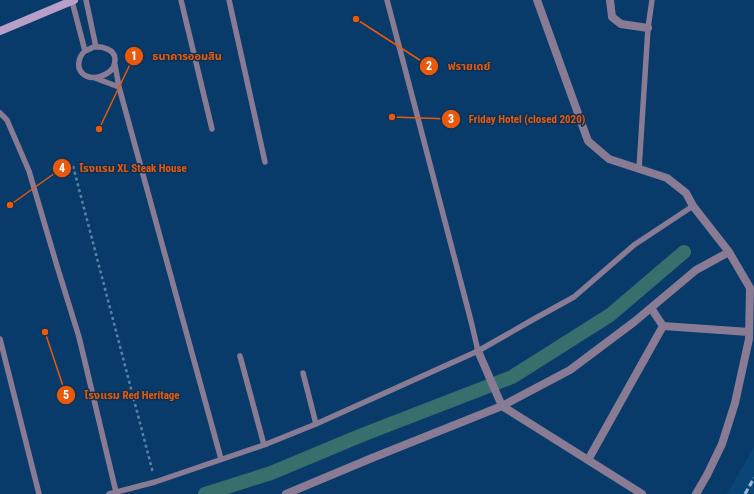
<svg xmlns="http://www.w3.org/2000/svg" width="754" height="494" font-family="'Roboto Condensed','Noto Sans Thai',sans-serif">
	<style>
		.built { fill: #0a4578 }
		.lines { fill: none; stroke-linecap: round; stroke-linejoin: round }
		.canal { stroke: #366f6c; stroke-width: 14 }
		.path { stroke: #5a82a7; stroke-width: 2.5; stroke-dasharray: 3 3; stroke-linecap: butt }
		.service { stroke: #8a7b95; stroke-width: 5.5 }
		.minor { stroke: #8a7b95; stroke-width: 8 }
		.secondary { stroke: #b79fc8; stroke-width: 8 }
		.rail { stroke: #9ab8d7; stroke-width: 3; stroke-dasharray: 6 3; stroke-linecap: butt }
		.leader { fill: none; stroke: #e8590c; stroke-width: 1.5 }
		.callout-dot { fill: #e8590c; stroke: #0c3155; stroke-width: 1.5 }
		.mark-label { font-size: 12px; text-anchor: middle; font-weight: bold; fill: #fff }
		.callout-label { font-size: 11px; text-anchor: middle; font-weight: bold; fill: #e8590c; stroke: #0c3155; stroke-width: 3; stroke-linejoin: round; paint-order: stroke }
	</style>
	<rect width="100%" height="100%" fill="#083b69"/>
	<path class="built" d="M754 447V494H727Z"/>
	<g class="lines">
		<path class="canal" d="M205 494 271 473 362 435 512 377 610 315 684 252"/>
		<path class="path" d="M73 166 153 473"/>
		<path class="service" d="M86 0 96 47
			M181 0 212 129
			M229 0 265 162
			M387 0 471 321 478 351
			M72 1 85 51
			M93 47C101 46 115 49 115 59 115 63 115 65 113 68 107 76 91 82 82 73 76 67 79 56 85 51 87 50 91 49 93 47Z
			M115 65 119 87 221 459
			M95 78 119 87
			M0 113 7 120 29 171 57 266 79 337 116 492
			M639 169 648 28 652 0
			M0 339 39 494
			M240 356 264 445
			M303 373 316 424
			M109 494 155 482 264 445 316 424 478 351 534 319 574 297 634 245 693 206"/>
		<path class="minor" d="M537 0 588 141 609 159 667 178 686 193 693 206 729 252 750 288 749 339 735 403 722 444 707 475 696 494
			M610 0 612 17 621 24 648 28
			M651 308 663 326 749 332
			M478 351 502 406 642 494
			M588 460 663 326
			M286 494 372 458 502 406 570 370 634 322 696 270 729 252"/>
		<path class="secondary" d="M0 31 74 0"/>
		<path class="rail" d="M745 494 754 478"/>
	</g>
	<path class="leader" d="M99 129L134 56M356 19L429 66M392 117L451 119M10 205L62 168M45 332L66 395"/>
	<g class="callout-dot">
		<circle cx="99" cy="129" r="4"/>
		<circle cx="356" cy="19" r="4"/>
		<circle cx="392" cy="117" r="4"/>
		<circle cx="10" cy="205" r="4"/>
		<circle cx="45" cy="332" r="4"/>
		<circle cx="134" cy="56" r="10"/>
		<circle cx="429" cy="66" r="10"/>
		<circle cx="451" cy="119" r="10"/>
		<circle cx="62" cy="168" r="10"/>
		<circle cx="66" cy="395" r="10"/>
	</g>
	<g class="mark-label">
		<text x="134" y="60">1</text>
		<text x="429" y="70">2</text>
		<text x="451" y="123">3</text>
		<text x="62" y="172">4</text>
		<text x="66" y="399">5</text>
	</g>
	<g class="callout-label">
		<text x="187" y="60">ธนาคารออมสิน</text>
		<text x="469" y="70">ฟรายเดย์</text>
		<text x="527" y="123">Friday Hotel (closed 2020)</text>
		<text x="133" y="172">โรงแรม XL Steak House</text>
		<text x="132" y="399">โรงแรม Red Heritage</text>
	</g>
</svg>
